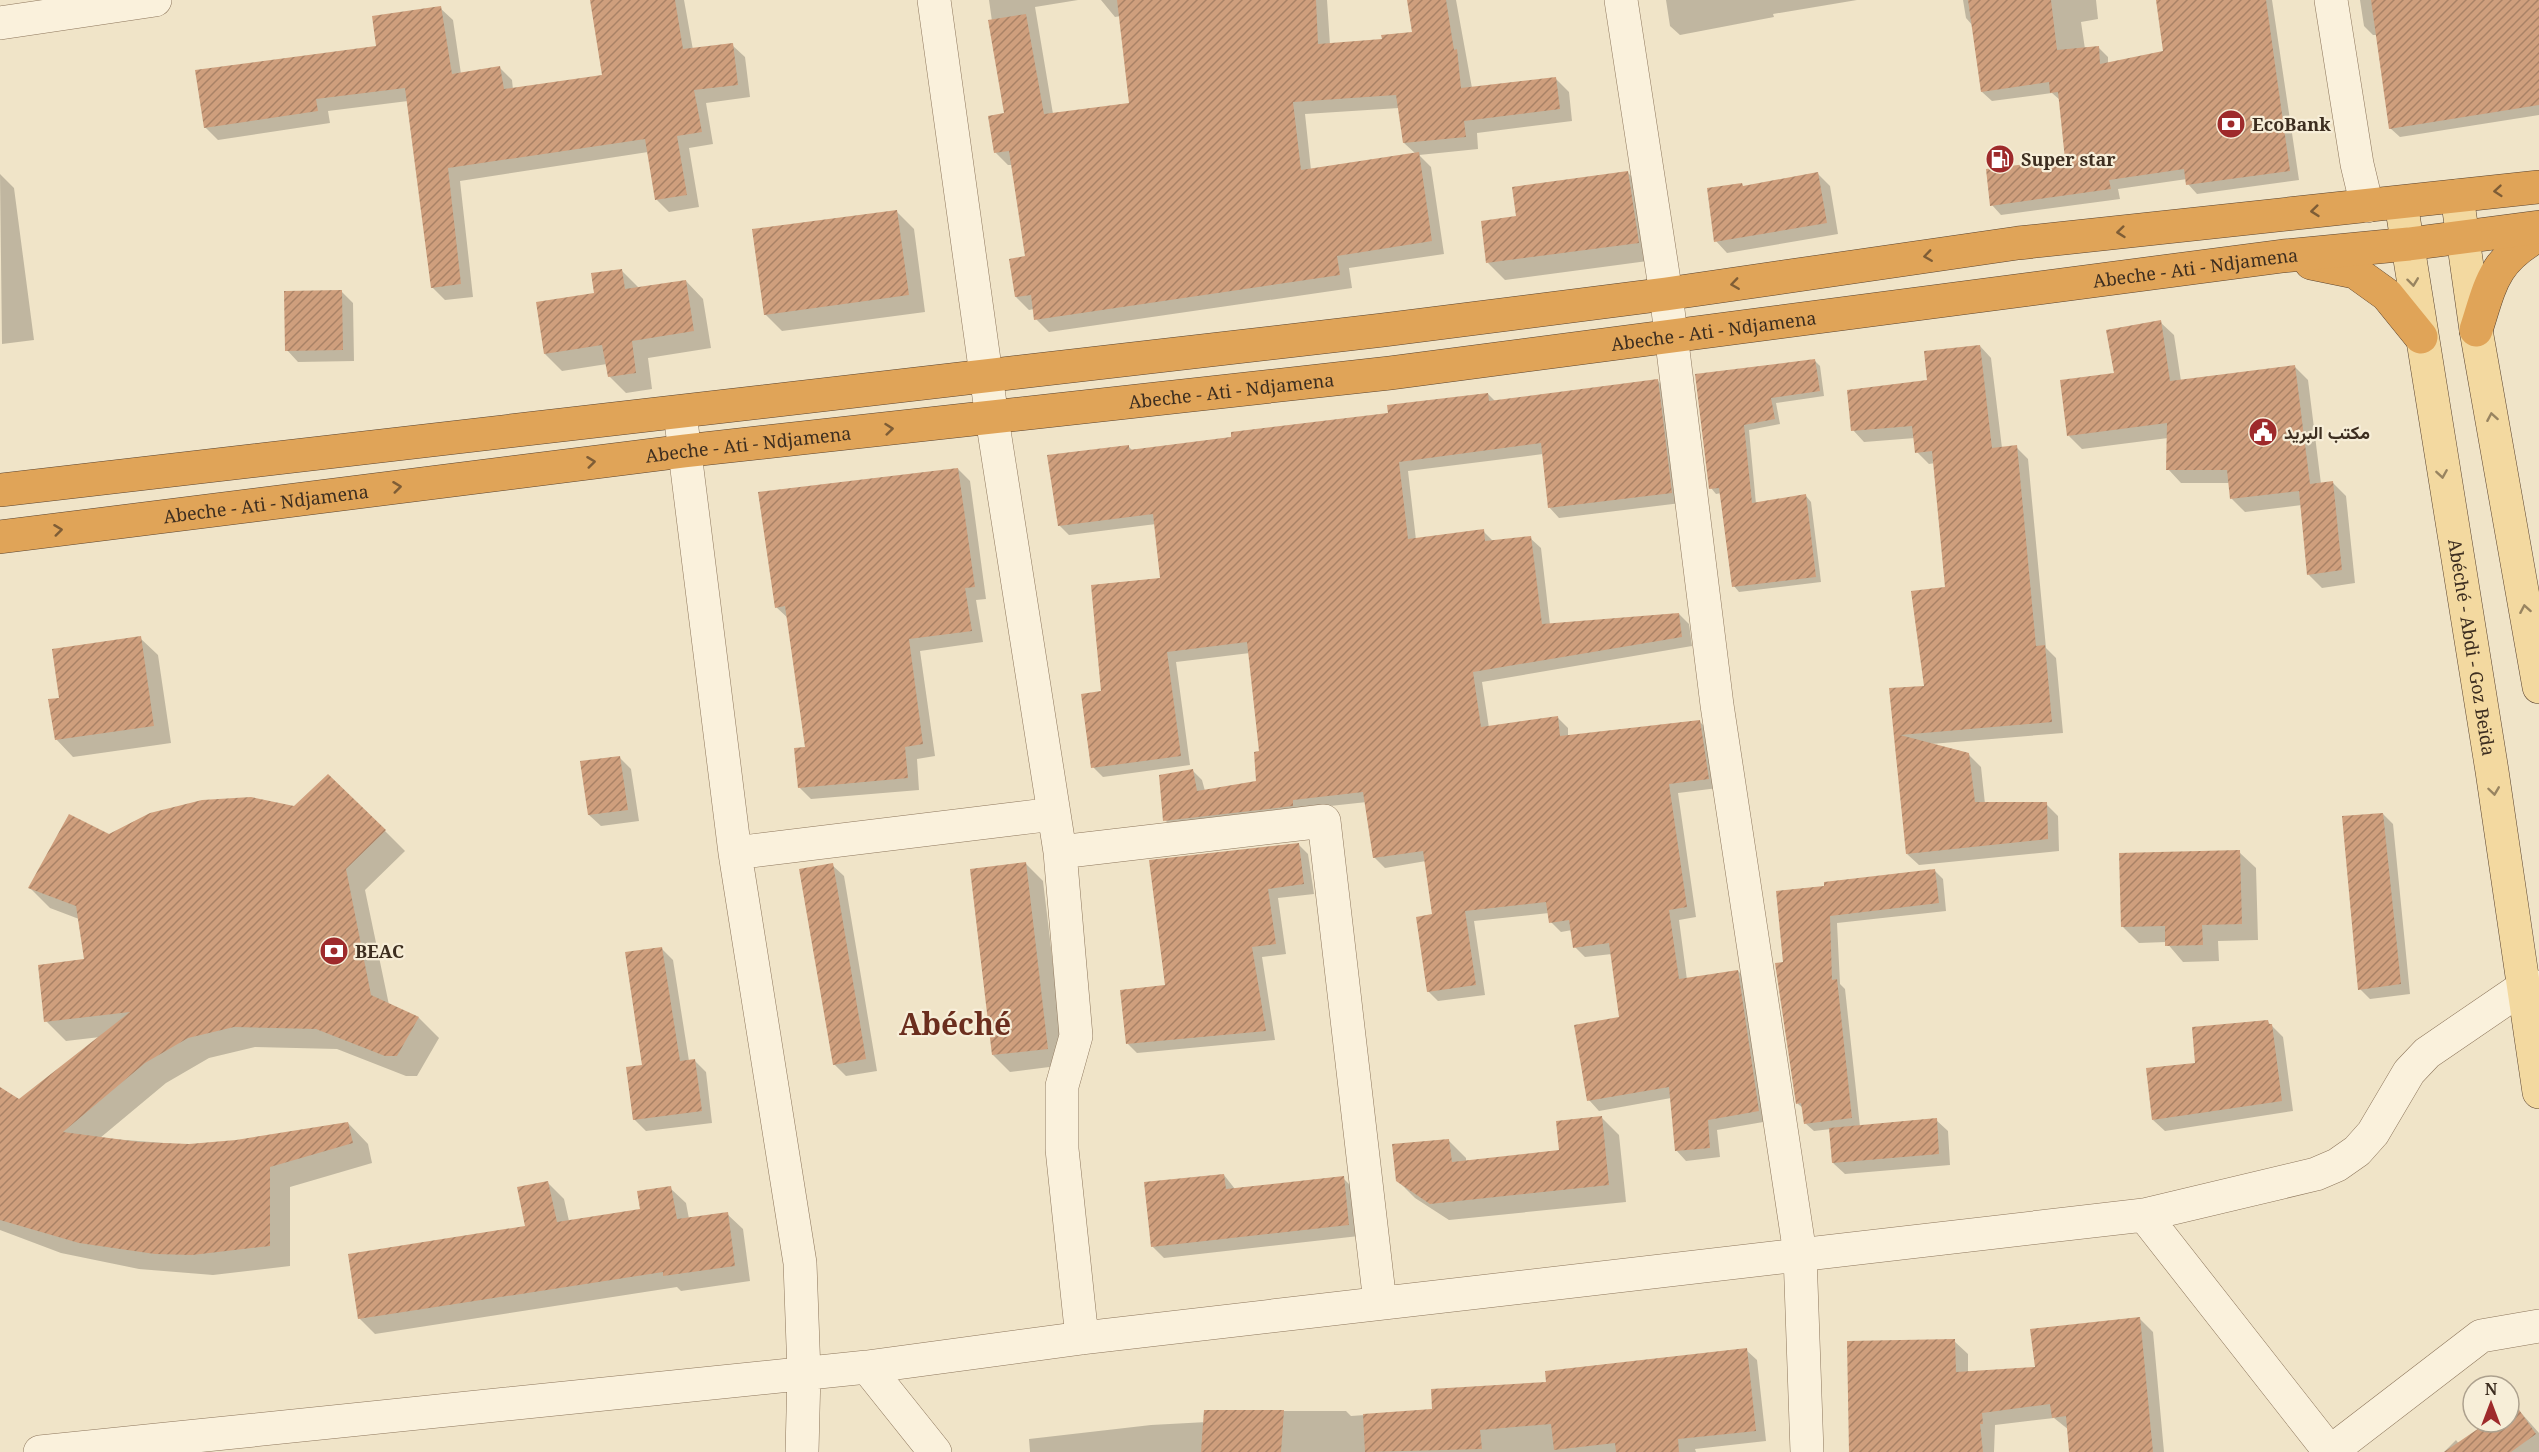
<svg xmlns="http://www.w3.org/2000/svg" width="2539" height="1452" font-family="'Noto Serif',Vazirmatn,serif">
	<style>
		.shadow { fill: #0003; fill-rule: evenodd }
		.building { fill: url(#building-hatch) }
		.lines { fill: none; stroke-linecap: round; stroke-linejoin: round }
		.minor-casing { stroke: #8d765c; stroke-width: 34 }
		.major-casing { stroke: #5b4430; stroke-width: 34 }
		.highway-casing { stroke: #5b4430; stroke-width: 34 }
		.minor { stroke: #faf1dc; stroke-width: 33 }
		.major { stroke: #f3d9a0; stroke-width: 33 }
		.highway { stroke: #e0a458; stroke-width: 33 }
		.oneway { stroke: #7e5d36 }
		.oneway2 { stroke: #988460 }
		.labels { text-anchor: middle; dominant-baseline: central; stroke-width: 4.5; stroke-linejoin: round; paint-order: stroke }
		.poi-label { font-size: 18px; font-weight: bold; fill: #3d2e20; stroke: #f7eed8; text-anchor: start }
		.street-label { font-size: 18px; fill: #3d2e20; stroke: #f7eed8 }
		.town-label { font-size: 30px; font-weight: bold; fill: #6b2e1e; stroke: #f7eed8 }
	</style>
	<defs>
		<pattern id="building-hatch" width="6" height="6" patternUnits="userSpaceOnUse" patternTransform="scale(1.5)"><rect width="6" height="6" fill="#cf9f7d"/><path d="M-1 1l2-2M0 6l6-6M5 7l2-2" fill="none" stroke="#a98266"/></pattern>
	</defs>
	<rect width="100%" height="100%" fill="#f0e4c8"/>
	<path class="shadow" d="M592 0H684L693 50 732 45 745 57 750 97 706 103 713 144 689 148 699 207 669 212 657 200 648 152 460 181 473 297 445 300 432 287 408 101 328 111 330 123 218 140 205 127 378 47 440 8 453 20 461 74 499 67 512 80 513 90 604 76Z
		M989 0H1078L1035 7 1053 114 1131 104 1121 16 1115 17 1101 0H1327L1330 45 1383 40 1414 34 1409 0H1456L1472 88 1556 79 1569 92 1572 121 1477 133 1478 149 1419 155 1431 167 1444 254 1349 268 1352 288 1049 332 1036 319 1034 309 1029 310 1016 297 1027 258 1013 165H1008L995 152 1005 114ZM1399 108 1404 143 1416 154 1311 170 1305 114Z
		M1666 0H1857L1773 14 1774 17 1680 35 1670 26Z
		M1963 0H2096L2098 19 2081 22 2085 49 2098 47 2108 57V63L2164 52 2157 0H2272L2299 180 2197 194 2188 184 2187 179 2118 189 2120 199 2001 215 1992 205 2066 160 2060 100 2052 93 1992 101 1982 92 1973 26 1966 18Z
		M2360 0H2539V115L2400 137 2390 128 2377 35H2373L2364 26Z
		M1628 173 1645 190 1655 260 1505 280 1488 263 1518 217Z
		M0 174 14 188 34 340 2 344Z
		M1818 174 1830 186 1838 234 1727 253 1716 241 1744 187Z
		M897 212 914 229 925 312 782 331 765 314Z
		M621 270 639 288 686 281 703 299 711 348 648 358 652 389 626 393 609 376 607 364 562 371 545 354 596 295Z
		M341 291 353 303 354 361 298 362 287 350Z
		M2160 322 2174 335 2181 381 2295 367 2308 380 2321 484 2333 483 2346 496 2355 583 2322 588 2309 575 2302 505 2245 512 2232 499 2230 483H2181L2168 469V438L2082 449 2069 436Z
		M1980 346 1991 358 2002 448 2016 447 2028 459 2046 648 2056 658 2063 733 1931 744 1969 755 1981 767 1985 804H2046L2058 816 2059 851 1919 865 1907 854 1890 690 1926 687 1946 588 1935 463 1929 464 1917 452 1915 438 1864 442 1853 430Z
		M1815 361 1820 366 1824 396 1776 403 1780 424 1749 430 1756 504 1806 496 1811 502 1821 582 1739 592 1734 586 1721 493 1716 494 1711 488 1697 376Z
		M1657 380 1667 390 1681 503 1559 518 1549 507 1543 454 1408 471 1416 540 1483 531 1493 541 1530 538 1541 548 1550 625 1679 614 1689 624 1692 646 1482 682 1489 728 1558 718 1568 728V737L1700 722 1710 732 1718 788 1678 793 1696 917 1679 920 1687 980 1738 971 1748 981 1769 1121 1717 1130 1720 1157 1686 1161 1676 1150 1671 1098 1599 1111 1589 1100 1621 1018 1612 954 1585 957 1575 947 1572 930 1561 932 1551 922 1549 913 1474 921 1485 995 1438 1001 1428 991 1433 916 1426 861 1385 868 1375 858 1367 802 1302 809 1175 830 1165 820 1192 770 1202 780 1205 791 1258 782 1260 752 1250 653 1176 662 1190 765 1103 777 1093 767 1103 692 1162 579 1156 524 1069 535 1059 525 1128 446 1133 451 1389 415 1488 394 1496 402Z
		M958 469 970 481 986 599 976 600 983 642 920 651 935 756 917 759 919 790 811 799 799 787 806 748 789 619 776 607Z
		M140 638 158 655 171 743 73 757 56 739 61 699Z
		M619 757 631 769 639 821 601 826 589 815Z
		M2383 814 2393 824 2410 994 2370 999 2360 989Z
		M385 831 405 851 365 890 389 1005 419 1018 439 1038 417 1076H406L337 1049 255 1047 209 1058 166 1083 100 1138 189 1145 236 1142 348 1123 368 1144 372 1163 290 1187V1266L213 1275 139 1269 61 1253 0 1230V1089L19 1101 100 1037 66 1041 46 1021 85 960 79 919 50 908 30 888 109 835Z
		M1298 844 1308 854 1314 894 1278 898 1286 954 1262 957 1275 1040 1137 1053 1127 1043 1167 986Z
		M2239 852 2256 868 2258 940 2218 941 2219 961 2183 962 2166 942 2139 943 2122 926Z
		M1026 864 1043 881 1065 1065 1010 1072 993 1055Z
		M832 865 844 876 877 1071 846 1076 834 1064Z
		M1934 870 1943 879 1946 911 1837 923 1840 984 1845 989 1860 1127 1936 1120 1948 1131 1950 1165 1845 1174 1833 1163 1831 1129 1814 1131 1805 1123 1804 1109 1798 1104 1785 963 1826 887Z
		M662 949 673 960 689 1061 694 1060 706 1072 712 1123 646 1131 634 1119Z
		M2268 1022 2283 1037 2293 1111 2165 1131 2153 1120 2197 1064Z
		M1602 1118 1619 1135 1626 1202 1449 1220 1415 1198 1397 1180 1448 1140 1466 1158V1162L1561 1151Z
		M1224 1175 1235 1189 1343 1178 1355 1190 1359 1236 1164 1258 1152 1246Z
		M548 1183 564 1199 569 1221 641 1210 670 1188 686 1203 689 1219 727 1214 743 1229 750 1281 681 1291 677 1287 375 1334 359 1318 527 1228Z
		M2139 1318 2153 1332 2164 1452H2071L2069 1430 2054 1418 1995 1425 1994 1452H1850L1954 1341 1968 1354V1373L2037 1368Z
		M1746 1350 1757 1360 1766 1441 1695 1449 1696 1452H1030L1029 1439 1151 1425 1207 1422 1206 1411H1346L1351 1416 1434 1410 1548 1383Z
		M2515 1406 2539 1433V1452H2444L2456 1440 2459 1444 2491 1422H2509V1409Z"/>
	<path class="building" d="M590 0H675L683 49 733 43 738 85 694 90 702 132 677 136 687 195 655 200 645 139 448 168 461 284 431 288 405 88 316 99 318 111 204 128 195 70 376 46 372 16 441 6 452 74 500 66 504 89 602 75Z
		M1117 0H1316L1318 44 1382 39 1381 35 1412 32 1407 0H1446L1454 50 1457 49 1461 88 1556 77 1560 109 1464 121 1466 137 1403 143 1396 95 1293 102 1301 170 1419 152 1432 241 1337 256 1340 275 1034 320 1031 295 1015 297 1009 259 1025 256 1009 151 994 153 988 116 1004 113 988 20 1026 14 1044 114 1129 103Z
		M1968 0H2051L2057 50 2099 46 2100 64 2163 51 2156 0H2266L2290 171 2186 185 2184 169 2109 180 2111 189 1990 206 1986 169 2065 159 2058 92 2050 93 2049 82 1981 92Z
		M2371 0H2539V105L2389 129Z
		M1628 171 1639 243 1486 263 1481 221 1516 216 1512 187Z
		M1818 172 1827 223 1714 242 1707 188 1742 183 1743 186Z
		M897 210 909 295 764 315 752 229Z
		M622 269 625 289 686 280 694 331 632 341 636 373 608 377 602 345 544 354 536 302 594 293 591 273Z
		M342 290 343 350 285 351 284 291Z
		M2161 320 2170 381 2295 365 2310 484 2333 481 2342 570 2307 575 2299 491 2230 499 2227 470H2166L2167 423 2067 436 2060 380 2114 373 2106 330Z
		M1980 345 1992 448 2017 445 2036 646 2045 645 2052 722 1900 735 1969 753 1975 802H2047L2048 839 1906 854 1889 688 1924 686 1911 591 1945 587 1932 451 1915 453 1912 426 1851 431 1847 390 1927 380 1924 351Z
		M1815 359 1820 391 1771 398 1775 419 1744 425 1752 503 1806 494 1816 577 1732 587 1719 488 1709 489 1695 374Z
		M1658 379 1672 493 1548 508 1541 443 1399 462 1408 539 1484 529 1485 541 1531 536 1542 624 1679 613 1682 637 1473 672 1481 727 1558 716 1560 736 1700 720 1709 779 1669 784 1687 907 1669 910 1679 979 1738 970 1759 1111 1708 1120 1710 1148 1675 1151 1669 1087 1587 1101 1574 1025 1619 1017 1609 943 1573 948 1569 920 1549 923 1546 902 1465 911 1476 985 1427 992 1416 917 1432 914 1423 851 1373 858 1363 792 1293 800V806L1163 821 1159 775 1193 769 1197 791 1256 781 1254 752 1259 751 1247 642 1167 652 1181 756 1091 768 1081 694 1101 691 1091 585 1160 578 1153 514 1058 526 1047 455 1129 445V450L1231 437V432L1388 413 1387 405 1488 393 1489 401Z
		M958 468 975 587 965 588 972 631 909 639 923 744 905 747 908 778 798 788 794 748 805 747 785 606 775 608 758 492Z
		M141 636 154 726 55 740 48 699 59 698 52 649Z
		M620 756 628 810 588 815 580 761Z
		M328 774 386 830 346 869 371 995 419 1017 397 1056H385L316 1029 234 1027 188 1038 145 1063 63 1132 139 1142 189 1144 236 1140 348 1122 353 1143 270 1167V1246L192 1255 155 1254 79 1243 0 1220V1087L19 1099 130 1012 44 1022 38 965 84 959 76 906 28 888 69 814 109 834 150 813 202 800 251 797 294 806Z
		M2383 813 2401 984 2358 990 2342 816Z
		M1299 843 1304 884 1268 889 1276 944 1252 947 1266 1031 1126 1044 1120 990 1165 985 1149 860Z
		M2240 850 2242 924 2202 925 2203 945 2165 946V926L2121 927 2119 853Z
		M1026 862 1048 1049 992 1055 970 869Z
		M833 863 866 1059 833 1065 799 869Z
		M1935 869 1939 903 1830 916 1832 980 1837 979 1852 1118 1804 1124 1801 1103 1796 1104 1775 963 1783 962 1776 891 1824 886V882Z
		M662 947 680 1061 695 1059 702 1111 633 1120 626 1067 642 1065 625 952Z
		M2268 1020 2269 1024H2272L2282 1101 2152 1120 2146 1068 2195 1063 2192 1027Z
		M1602 1116 1609 1185 1430 1204 1396 1181 1392 1144 1449 1139 1452 1162 1559 1150 1556 1121Z
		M1937 1118 1939 1154 1832 1163 1829 1128Z
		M1224 1174 1226 1189 1344 1176 1349 1225 1151 1247 1144 1182Z
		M548 1181 557 1222 640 1209 637 1191 671 1186 677 1219 728 1212 735 1266 663 1276V1272L358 1319 348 1254 525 1226 517 1187Z
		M2140 1317 2153 1452H2069L2066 1416 2052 1418 2050 1404 1982 1413 1983 1424H1980L1983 1452H1849L1847 1341 1955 1339 1956 1372 2035 1367 2030 1329Z
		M1747 1348 1756 1431 1678 1439 1679 1452H1616L1615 1443 1554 1450 1551 1424 1480 1430 1482 1449 1365 1452 1363 1414 1432 1409 1431 1389 1546 1382 1545 1371Z
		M2515 1404 2536 1434 2511 1452H2444L2488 1422H2509V1408Z
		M1204 1410H1284L1281 1452H1201Z"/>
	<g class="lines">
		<g class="minor-casing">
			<path id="minor" d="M934 0 992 418 1060 852 1076 1036 1062 1086V1149L1082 1338
				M1621 0 1666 294 1717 705 1800 1254 1807 1452
				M2331 0 2357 164 2367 206
				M0 23 155 0
				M680 413 735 853 800 1263 804 1373 802 1452
				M1060 852 1324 821 1380 1303
				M735 853 1054 814
				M2144 1215 2330 1452
				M867 1367 935 1452
				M40 1452 867 1367 1082 1338 2144 1215 2316 1174 2337 1165 2357 1151 2373 1133 2409 1072 2427 1053 2522 988 2539 987
				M2330 1452 2481 1336 2539 1326"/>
		</g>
		<g class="major-casing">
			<g id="major">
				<path d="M2457 196 2476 330 2539 687"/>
				<path id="s1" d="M2401 203 2492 771 2539 1092"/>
			</g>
		</g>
		<g class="highway-casing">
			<g id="highway">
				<path d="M2311 263 2355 272 2387 295 2421 337"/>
				<path d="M2476 330C2491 283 2493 261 2539 235"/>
				<path d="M0 490 1383 330 1666 294 2018 243 2539 187"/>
				<path id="s2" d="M0 537 684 451 1390 373 2283 256 2409 244 2539 227"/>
			</g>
		</g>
		<use href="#minor" class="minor"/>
		<use href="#major" class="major"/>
		<use href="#highway" class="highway"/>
	</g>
	<defs><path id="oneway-chevron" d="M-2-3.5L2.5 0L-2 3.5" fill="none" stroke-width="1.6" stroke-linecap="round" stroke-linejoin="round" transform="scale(1.5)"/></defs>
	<g class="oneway">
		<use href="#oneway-chevron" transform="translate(2498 191) rotate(175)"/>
		<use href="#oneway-chevron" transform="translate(2315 211) rotate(174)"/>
		<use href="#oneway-chevron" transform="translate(2121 232) rotate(174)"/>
		<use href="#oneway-chevron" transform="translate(1928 256) rotate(172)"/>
		<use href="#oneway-chevron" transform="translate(1735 284) rotate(172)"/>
		<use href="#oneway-chevron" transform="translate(889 429) rotate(-6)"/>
		<use href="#oneway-chevron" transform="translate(591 462) rotate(-7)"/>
		<use href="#oneway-chevron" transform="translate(397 487) rotate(-7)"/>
		<use href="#oneway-chevron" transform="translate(58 530) rotate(-7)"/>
	</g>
	<g class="oneway2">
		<use href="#oneway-chevron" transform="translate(2413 282) rotate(83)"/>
		<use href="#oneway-chevron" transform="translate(2492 417) rotate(-100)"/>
		<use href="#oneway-chevron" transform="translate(2442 474) rotate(81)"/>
		<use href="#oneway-chevron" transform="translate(2525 609) rotate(-100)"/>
		<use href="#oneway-chevron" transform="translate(2494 791) rotate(82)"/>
	</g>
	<defs>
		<g id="bank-disc" transform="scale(1.5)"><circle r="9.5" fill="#9e2a2b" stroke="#f7eed8"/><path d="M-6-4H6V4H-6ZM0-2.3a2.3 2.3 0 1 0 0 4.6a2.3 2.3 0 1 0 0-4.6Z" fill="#fff"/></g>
		<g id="fuel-disc" transform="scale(1.5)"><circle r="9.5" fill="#9e2a2b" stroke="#f7eed8"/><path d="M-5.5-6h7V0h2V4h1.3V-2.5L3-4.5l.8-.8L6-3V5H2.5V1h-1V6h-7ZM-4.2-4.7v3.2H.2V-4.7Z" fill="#fff"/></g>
		<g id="civic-disc" transform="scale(1.5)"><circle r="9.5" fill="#9e2a2b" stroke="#f7eed8"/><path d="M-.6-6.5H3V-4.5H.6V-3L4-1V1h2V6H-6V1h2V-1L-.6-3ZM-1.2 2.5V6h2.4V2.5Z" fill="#fff"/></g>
	</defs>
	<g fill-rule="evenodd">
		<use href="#bank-disc" x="2231" y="124"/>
		<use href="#fuel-disc" x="2000" y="159"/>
		<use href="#civic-disc" x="2263" y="432"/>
		<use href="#bank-disc" x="334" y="951"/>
	</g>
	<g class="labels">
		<g class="poi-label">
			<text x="2252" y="124">EcoBank</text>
			<text x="2021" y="159">Super star</text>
			<text x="2284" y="432">مكتب البريد</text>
			<text x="355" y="951">BEAC</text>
		</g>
		<g class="street-label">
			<text stroke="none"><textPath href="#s2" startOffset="2212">Abeche - Ati - Ndjamena</textPath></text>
			<text stroke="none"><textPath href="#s2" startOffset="1726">Abeche - Ati - Ndjamena</textPath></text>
			<text stroke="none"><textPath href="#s2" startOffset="1240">Abeche - Ati - Ndjamena</textPath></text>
			<text stroke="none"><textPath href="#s2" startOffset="754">Abeche - Ati - Ndjamena</textPath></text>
			<text stroke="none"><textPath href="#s2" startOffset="268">Abeche - Ati - Ndjamena</textPath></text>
			<text stroke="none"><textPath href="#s1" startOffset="450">Abéché - Abdi - Goz Beïda</textPath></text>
		</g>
		<g class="town-label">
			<text x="955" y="1023">Abéché</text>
		</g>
	</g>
	<g transform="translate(2491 1404)"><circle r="28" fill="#f7eed8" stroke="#ada18e" stroke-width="1.5"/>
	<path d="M0-4.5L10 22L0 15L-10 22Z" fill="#9e2a2b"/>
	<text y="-9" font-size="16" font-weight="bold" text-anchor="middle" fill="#3d2e20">N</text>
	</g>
</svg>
